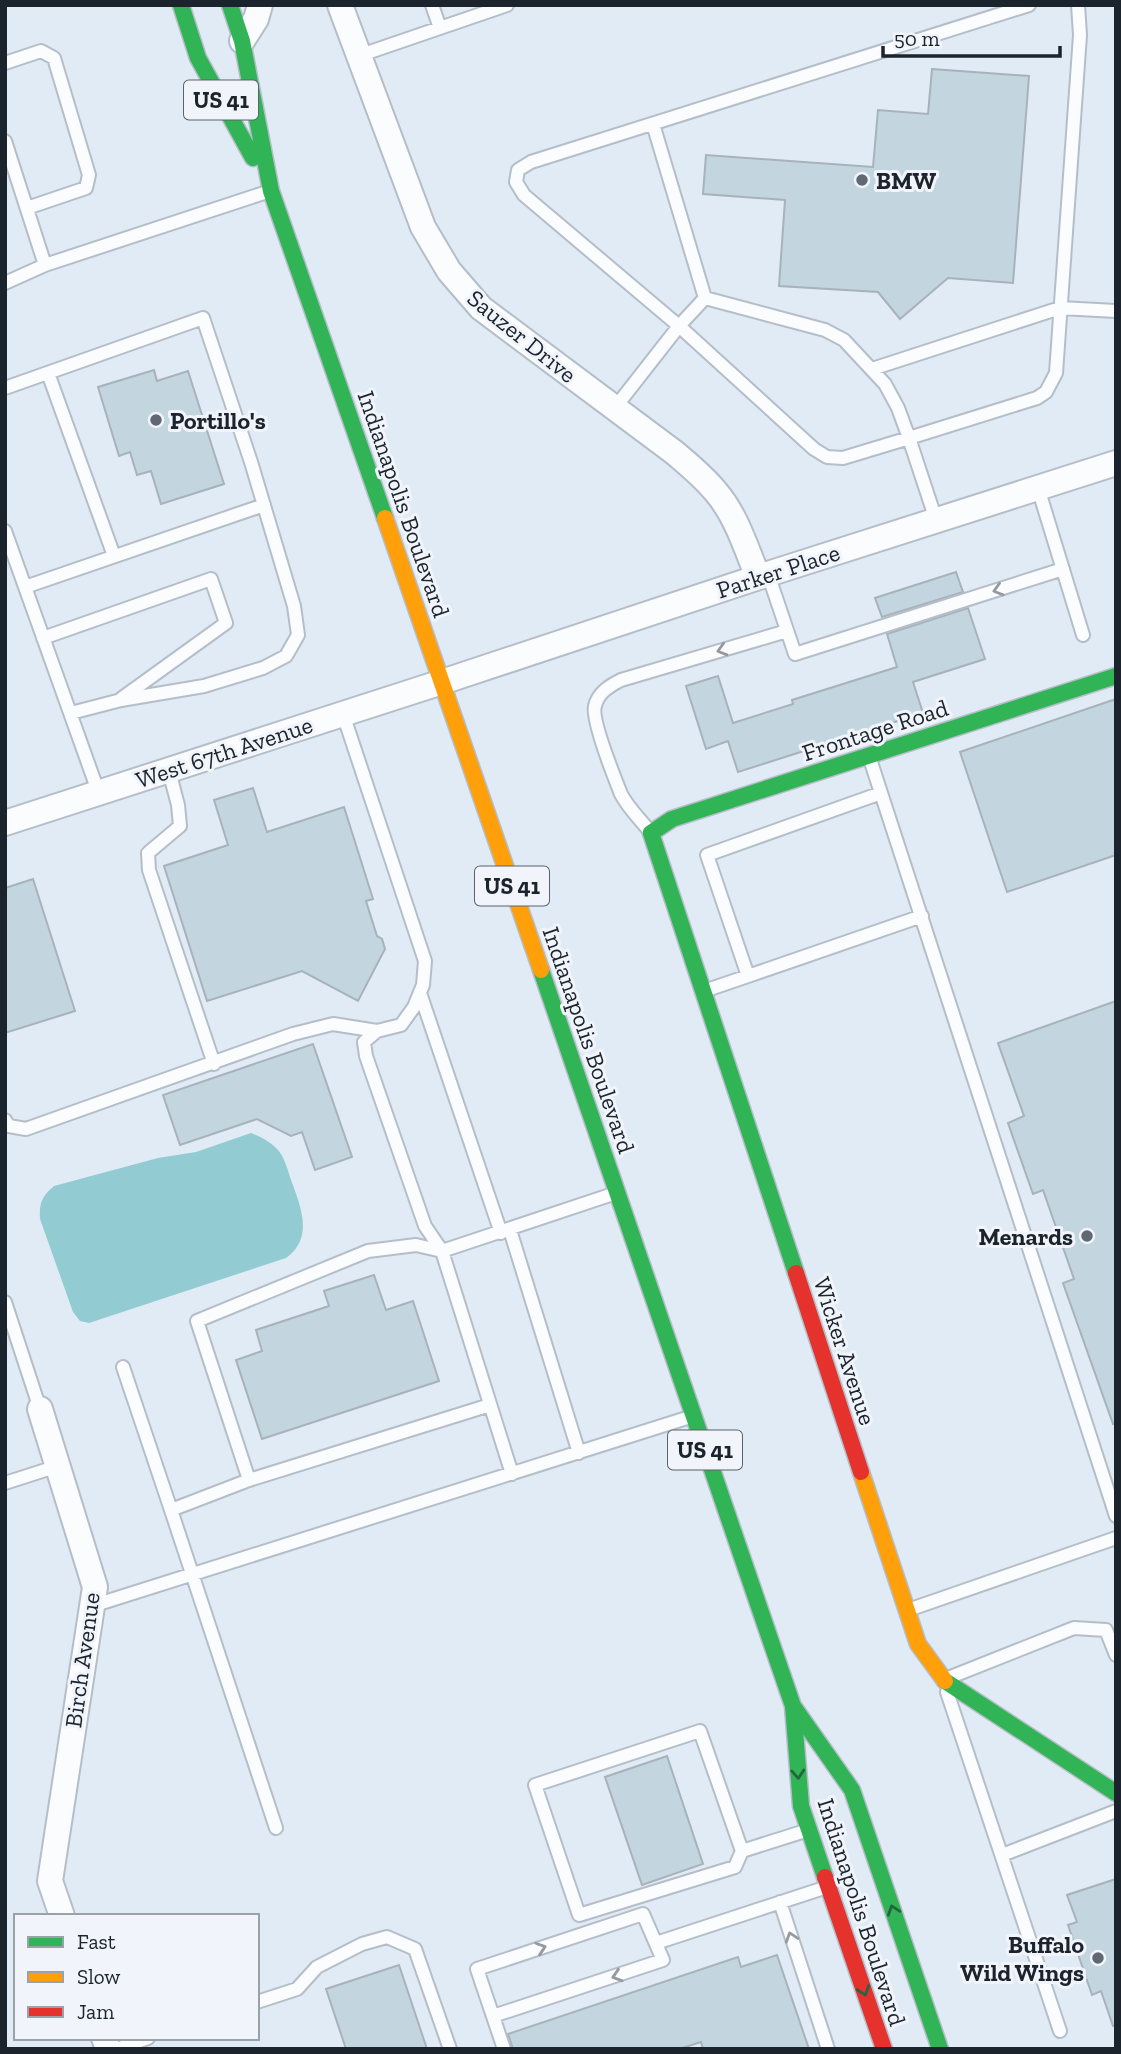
<svg xmlns="http://www.w3.org/2000/svg" width="1121" height="2054" font-family="'Zilla Slab',serif">
	<style>
		.water { fill: #93cbd2 }
		.building { fill: #c3d5df; stroke: #a7b2ba; stroke-width: 2 }
		.lines { fill: none; stroke-linecap: round; stroke-linejoin: round }
		.lane-casing { stroke: #b5bec8; stroke-width: 16 }
		.street-casing { stroke: #b5bec8; stroke-width: 28 }
		.fast-casing { stroke: #b5bec8; stroke-width: 19 }
		.slow-casing { stroke: #b5bec8; stroke-width: 19 }
		.jam-casing { stroke: #b5bec8; stroke-width: 19 }
		.lane { stroke: #fafcfe; stroke-width: 12 }
		.street { stroke: #fafcfe; stroke-width: 24 }
		.fast { stroke: #30b455; stroke-width: 16 }
		.slow { stroke: #ff9f0a; stroke-width: 16 }
		.jam { stroke: #e5322d; stroke-width: 16 }
		.oneway { stroke: #969aa0 }
		.oneway2 { stroke: #24643f }
		.poi-dot { fill: #606973; stroke: #f1f5fb; stroke-width: 2.5 }
		.labels { text-anchor: middle; dominant-baseline: central; stroke-width: 6; stroke-linejoin: round; paint-order: stroke }
		.shield { fill: #f1f5fb; stroke: #5b626b; stroke-width: 2 }
		.shield-label { font-size: 23px; font-weight: bold; fill: #1b232d }
		.poi-label { font-size: 24px; font-weight: bold; fill: #1b232d; stroke: #f1f5fb; text-anchor: start }
		.street-label { font-size: 24px; fill: #1b232d; stroke: #f1f5fb }
	</style>
	<rect width="100%" height="100%" fill="#e0ebf6"/>
	<path class="water" d="M251 1133C262 1137 271 1142 278 1150 285 1158 288 1171 291 1180 301 1207 314 1238 286 1258L89 1323 80 1321 73 1312 40 1219C39 1203 42 1196 54 1186L158 1158 196 1152Z"/>
	<path class="building" d="M932 69 1029 76 1013 283 948 278 900 319 878 292 779 286 785 200 703 194 706 155 873 167 878 110 928 114Z
		M154 370 157 381 188 371 224 484 161 504 151 471 137 475 130 452 119 456 98 387Z
		M956 572 963 592 882 617 875 598Z
		M968 608 985 659 913 682 923 713 738 772 728 741 706 749 686 686 718 676 733 723 793 704 792 700 897 667 887 634Z
		M1116 699V855L1007 892 960 752Z
		M253 788 267 832 344 807 373 899 366 901 377 936 382 939 385 949 358 1001 302 971 207 1001 164 866 228 845 214 800Z
		M33 879 75 1011 5 1033V888Z
		M1116 1001V1423L1113 1424 1063 1283 1074 1279 1043 1190 1033 1194 1008 1123 1024 1116 998 1043Z
		M313 1044 352 1157 315 1170 302 1132 291 1136 257 1119 180 1145 163 1095Z
		M374 1275 386 1310 413 1301 439 1381 262 1439 236 1360 262 1351 256 1330 329 1306 324 1291Z
		M667 1756 703 1864 642 1885 605 1777Z
		M1116 1879V2026H1113L1101 1991 1092 1995 1068 1925 1077 1922 1067 1895Z
		M777 1955 809 2049H703L701 2042 679 2049H513L508 2034 738 1957 741 1967Z
		M399 1965 427 2049H346L326 1989Z"/>
	<g class="lines">
		<g class="lane-casing">
			<path id="lane" d="M432 5 440 28
				M358 56 507 5
				M5 63 41 51 54 58 89 175 86 188 27 208
				M653 124 705 298 825 330 844 340 885 384 898 408 909 438 843 458 827 457 814 449 679 326 705 298
				M5 141 45 265 267 192
				M5 283 45 265
				M872 369 1060 308 1116 311
				M48 373 114 556
				M5 388 203 318 251 462 294 606 298 635 286 656 263 668 204 686 121 700 71 713
				M614 409 679 326 524 195 516 182 518 170 531 162 1029 5
				M1038 488 1083 635
				M936 520 909 438 1037 398 1046 392 1056 373 1080 35 1078 5
				M5 531 98 791
				M768 574 795 654 1063 569
				M25 587 264 505
				M43 638 211 579 226 623 122 698
				M343 714 425 961 423 985 414 1007 401 1025 377 1031 364 1042 366 1056 425 1226 442 1251 613 1194
				M869 756 1116 1516
				M169 771 178 805 180 826 148 853 149 870 214 1064
				M651 833C641 820 628 808 621 794 615 779 591 719 595 706 598 693 609 686 621 680L787 631
				M748 976 922 916
				M707 990 748 976 707 855 881 793
				M420 993 501 1233
				M5 1120 9 1126 26 1129 293 1034 333 1024 377 1031
				M510 1230 579 1453
				M5 1302 40 1409
				M123 1367 171 1510 249 1480
				M490 1405 249 1480 197 1321 368 1251 416 1245 442 1251 512 1474
				M5 1483 58 1466
				M171 1510 276 1828
				M92 1606 690 1417
				M908 1610 1116 1538
				M948 1678 1074 1628 1106 1630 1116 1655
				M947 1692 1060 2031
				M742 1851 735 1867 579 1915 535 1785 700 1731 742 1851 805 1831
				M1002 1855 1116 1811
				M780 1902 828 2049
				M656 1943 824 1888
				M257 2002 297 1989 317 1967 362 1944 387 1937 415 1949 450 2049
				M493 2016 663 1960 643 1914 477 1969 504 2049
				M117 2049 148 2038"/>
		</g>
		<g class="street-casing">
			<path id="street" d="M340 5 423 227 449 271 481 308 675 453C689 465 704 477 716 492 736 515 746 548 758 577
				M242 41 256 19 260 5
				M5 823 442 682 768 574 1116 463
				M40 1409 95 1587 50 1881 62 1916
				M104 2038 108 2049"/>
		</g>
		<g class="fast-casing">
			<path id="fast" d="M181 5 198 58 253 158
				M230 5 242 41 271 191 385 518
				M541 970 793 1706 801 1806 825 1877
				M796 1273 651 833 672 819 1116 676
				M945 1681 1116 1793
				M793 1706 852 1790 940 2049"/>
		</g>
		<g class="slow-casing">
			<path id="slow" d="M385 518 541 970
				M861 1472 918 1644 945 1681"/>
		</g>
		<g class="jam-casing">
			<path id="jam" d="M796 1273 861 1472
				M825 1877 884 2049"/>
		</g>
		<use href="#lane" class="lane"/>
		<use href="#street" class="street"/>
		<use href="#fast" class="fast"/>
		<use href="#slow" class="slow"/>
		<use href="#jam" class="jam"/>
	</g>
	<defs><path id="oneway-chevron" d="M-2-3.5L2.5 0L-2 3.5" fill="none" stroke-width="1.6" stroke-linecap="round" stroke-linejoin="round" transform="scale(1.75)"/></defs>
	<g class="oneway">
		<use href="#oneway-chevron" transform="translate(998 590) rotate(163)"/>
		<use href="#oneway-chevron" transform="translate(722 650) rotate(164)"/>
		<use href="#oneway-chevron" transform="translate(791 1937) rotate(-108)"/>
		<use href="#oneway-chevron" transform="translate(541 1948) rotate(-18)"/>
		<use href="#oneway-chevron" transform="translate(617 1976) rotate(162)"/>
	</g>
	<g class="oneway2">
		<use href="#oneway-chevron" transform="translate(798 1774) rotate(86)"/>
		<use href="#oneway-chevron" transform="translate(893 1910) rotate(-109)"/>
		<use href="#oneway-chevron" transform="translate(864 1991) rotate(71)"/>
	</g>
	<g class="poi-dot">
		<circle cx="862" cy="180" r="7"/>
		<circle cx="156" cy="420" r="7"/>
		<circle cx="1087" cy="1236" r="7"/>
		<circle cx="1098" cy="1958" r="7"/>
	</g>
	<g class="labels">
		<g class="shield">
			<rect x="184" y="80.5" width="74" height="39" rx="5"/>
			<rect x="475" y="866.5" width="74" height="39" rx="5"/>
			<rect x="668" y="1430.5" width="74" height="39" rx="5"/>
		</g>
		<g class="shield-label">
			<text x="221" y="100">US 41</text>
			<text x="512" y="886">US 41</text>
			<text x="705" y="1450">US 41</text>
		</g>
		<g class="poi-label">
			<text x="876" y="180">BMW</text>
			<text x="170" y="420">Portillo's</text>
			<text x="1073" y="1236" text-anchor="end">Menards</text>
			<text x="1084" y="1944" text-anchor="end">Buffalo<tspan x="1084" dy="28">Wild Wings</tspan></text>
		</g>
		<g class="street-label">
			<text transform="translate(522 336) rotate(39)">Sauzer Drive</text>
			<text transform="translate(404 504) rotate(71)">Indianapolis Boulevard</text>
			<text transform="translate(778 571) rotate(-18)">Parker Place</text>
			<text transform="translate(875 730) rotate(-18)">Frontage Road</text>
			<text transform="translate(224 752) rotate(-18)">West 67th Avenue</text>
			<text transform="translate(589 1040) rotate(71)">Indianapolis Boulevard</text>
			<text transform="translate(845 1351) rotate(72)">Wicker Avenue</text>
			<text transform="translate(82 1660) rotate(-82)">Birch Avenue</text>
			<text transform="translate(862 1912) rotate(72)">Indianapolis Boulevard</text>
		</g>
	</g>
	<rect width="1121" height="2054" fill="none" stroke="#1b232d" stroke-width="14"/>
	<rect x="14" y="1914" width="245" height="126" fill="#f1f5fb" stroke="#9ba1a9" stroke-width="2"/>
	<rect x="28" y="1937" width="35" height="10" fill="#30b455" stroke="#9ba1a9" stroke-width="2"/>
	<text x="77" y="1949" font-size="21" fill="#1b232d">Fast</text>
	<rect x="28" y="1972" width="35" height="10" fill="#ff9f0a" stroke="#9ba1a9" stroke-width="2"/>
	<text x="77" y="1984" font-size="21" fill="#1b232d">Slow</text>
	<rect x="28" y="2007" width="35" height="10" fill="#e5322d" stroke="#9ba1a9" stroke-width="2"/>
	<text x="77" y="2019" font-size="21" fill="#1b232d">Jam</text>
	<path d="M883 46v10h177v-10" fill="none" stroke="#1b232d" stroke-width="3.5"/>
	<text x="894" y="46" font-size="21" fill="#1b232d" stroke="#f1f5fb" stroke-width="5" paint-order="stroke">50 m</text>
</svg>
